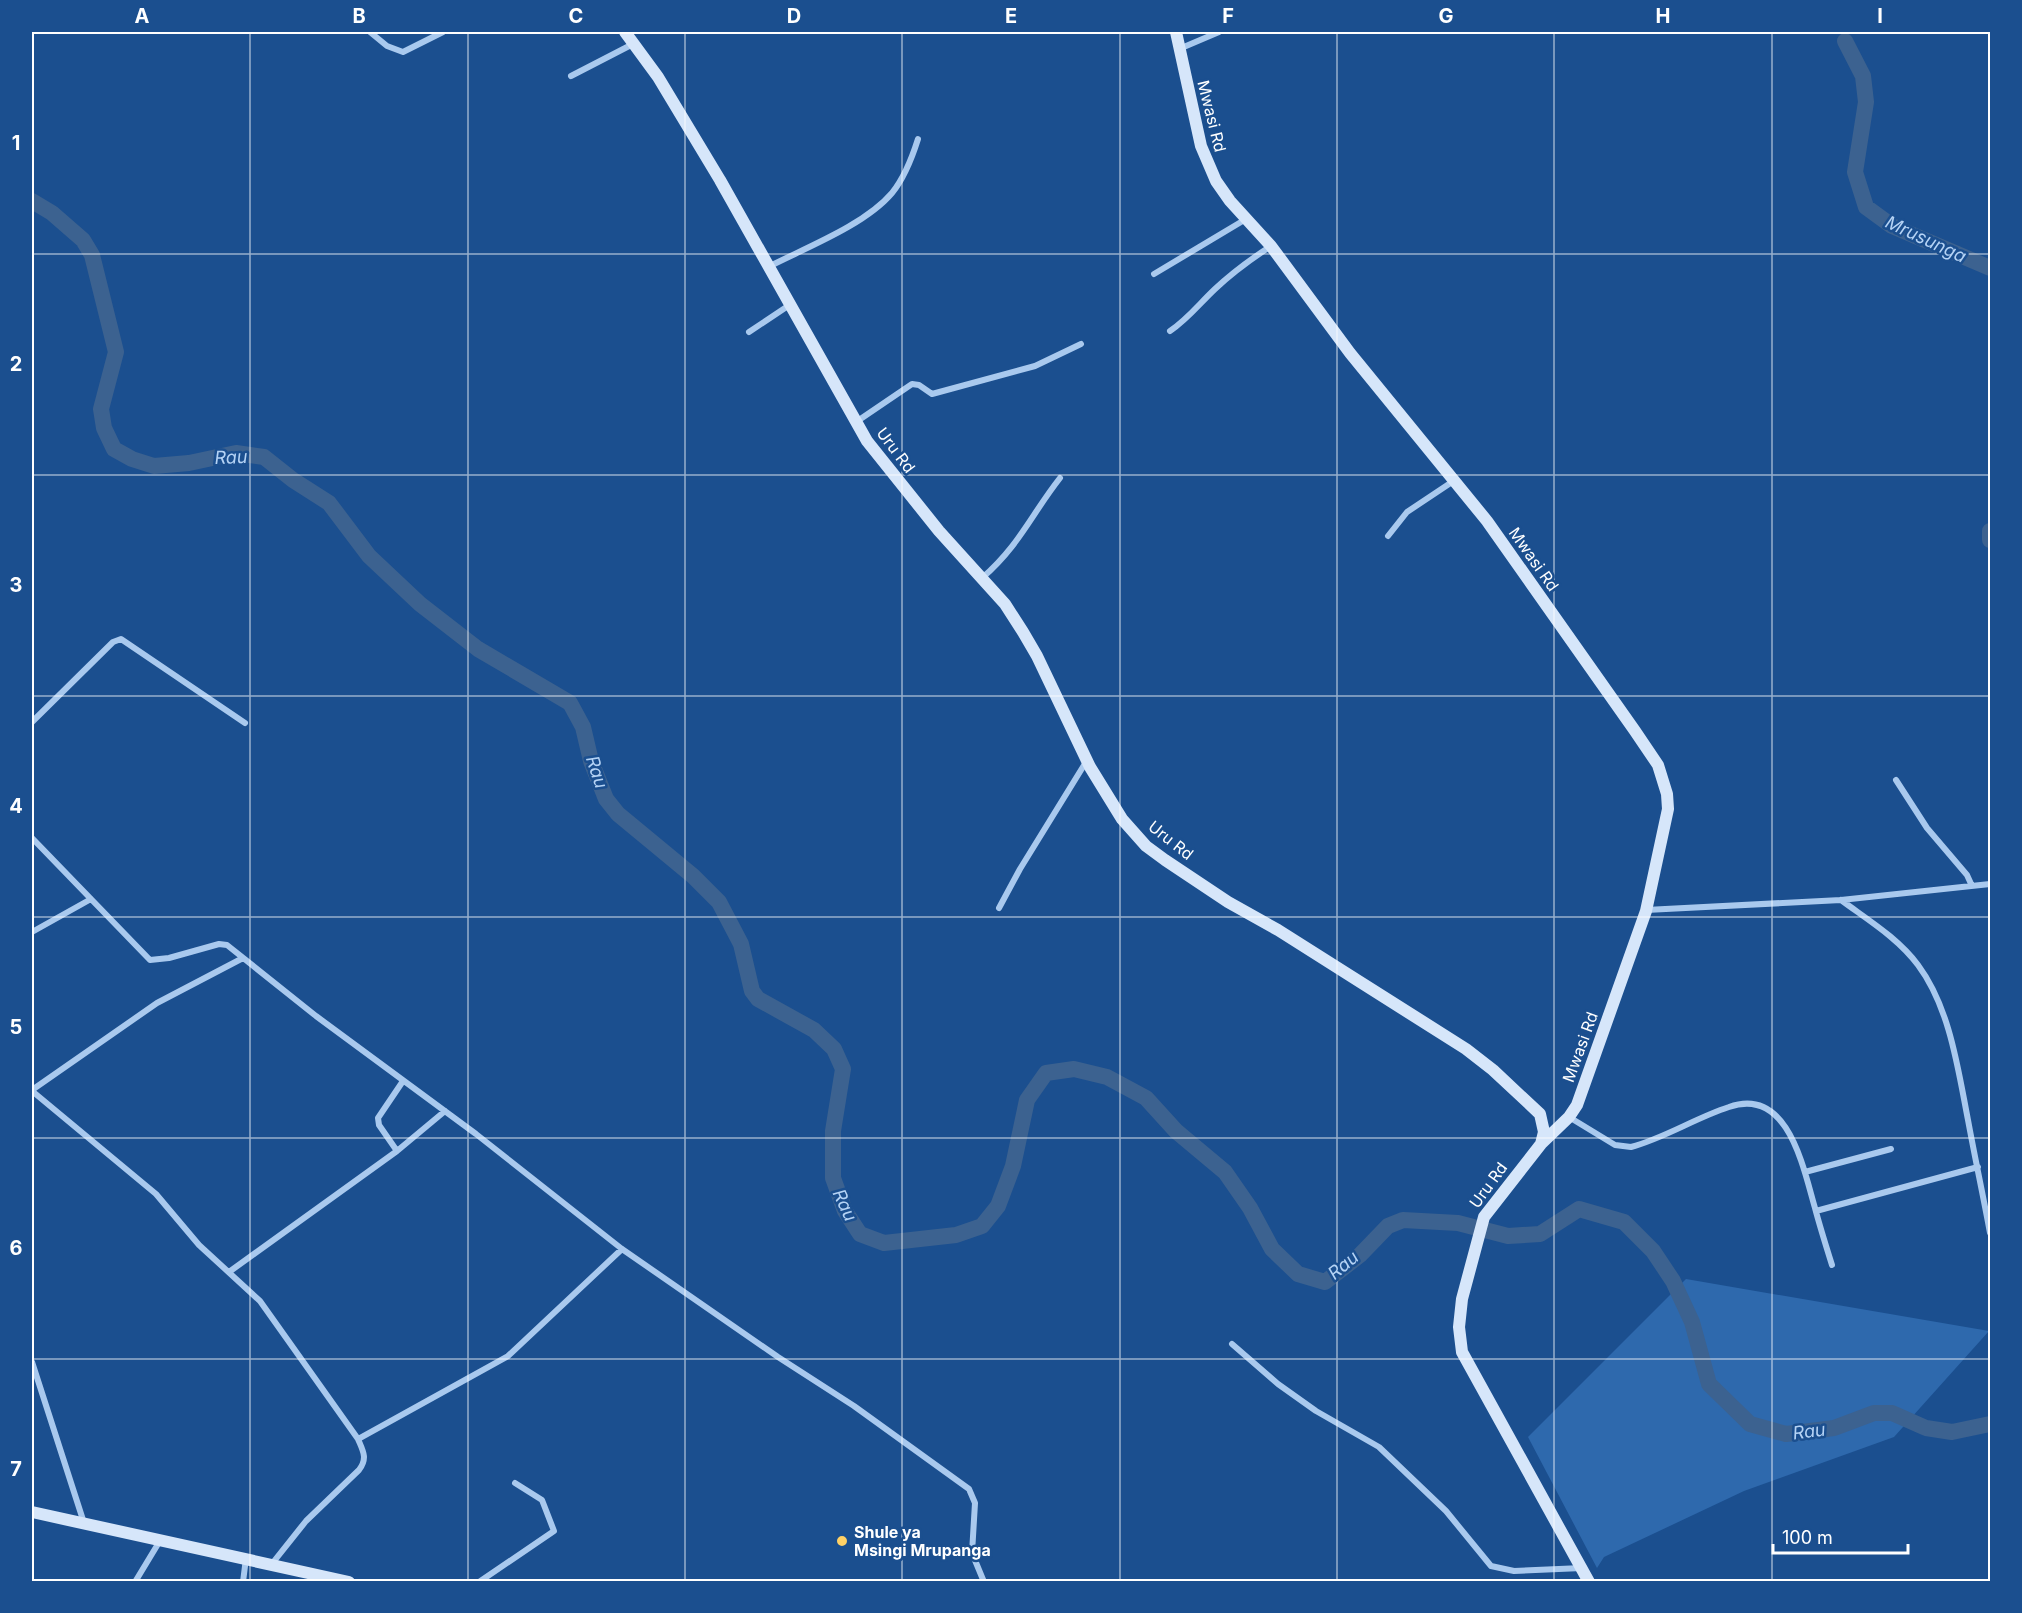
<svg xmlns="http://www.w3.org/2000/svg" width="2022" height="1613" font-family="Inter,sans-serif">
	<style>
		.green { fill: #2e69ad }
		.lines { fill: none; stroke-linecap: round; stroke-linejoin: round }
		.stream { stroke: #9cc4f0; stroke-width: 3 }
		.river { stroke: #3c6290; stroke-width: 16 }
		.street { stroke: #a9c9ee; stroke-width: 6 }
		.secondary { stroke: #d6e6fa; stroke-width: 12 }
		.grid { fill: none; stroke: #fff; stroke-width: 1.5; stroke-opacity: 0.55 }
		.poi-dot { fill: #ffd166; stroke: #1b4f8f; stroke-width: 2 }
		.labels { text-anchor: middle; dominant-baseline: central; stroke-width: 5; stroke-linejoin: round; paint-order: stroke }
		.street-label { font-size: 16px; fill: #fff; stroke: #1b4f8f }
		.poi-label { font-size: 16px; font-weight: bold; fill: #fff; stroke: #1b4f8f; text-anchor: start }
		.water-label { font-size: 18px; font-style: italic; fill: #b5d3f5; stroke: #1b4f8f }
		.neatline { fill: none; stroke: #fff; stroke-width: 2 }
		.grid-label { font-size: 20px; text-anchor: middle; font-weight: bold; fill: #fff }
	</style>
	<rect width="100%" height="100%" fill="#1b4f8f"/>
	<path class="green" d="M1686 1279 1989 1331 1894 1437 1744 1491 1604 1557 1597 1568 1528 1437Z"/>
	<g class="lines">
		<path class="stream" d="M1845 41V32"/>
		<path class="river" d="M1845 41 1863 76 1866 102 1855 172 1866 207 1892 226 1990 268
			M32 201 52 213 83 240 92 255 116 352 101 409 104 428 114 449 132 459 154 466 189 463 236 453 264 457 293 480 329 503 369 556 420 604 478 649 570 703 583 727 591 761 606 799 618 814 693 876 719 902 741 944 752 991 758 999 814 1030 834 1049 843 1069 833 1131V1178L845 1211 860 1234 884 1243 956 1235 982 1226 998 1206 1013 1166 1027 1100 1046 1073 1074 1069 1107 1077 1146 1098 1176 1131 1225 1172 1250 1208 1272 1249 1298 1274 1325 1282 1360 1255 1388 1226 1403 1220 1458 1223 1508 1236 1540 1234 1579 1209 1624 1222 1653 1251 1673 1281 1692 1322 1709 1384 1750 1424 1786 1434 1834 1428 1874 1413H1892L1926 1428 1952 1432 1990 1424
			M1990 531V540"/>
		<path class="street" d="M370 32 387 46 403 52 443 32
			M1179 49 1219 32
			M571 76 633 44
			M768 267C805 248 865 225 892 193 905 177 912 158 918 139
			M1154 274 1246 219
			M1170 331C1188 319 1199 304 1215 289 1232 273 1251 259 1271 246
			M749 332 788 306
			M856 422 912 384 919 385 932 394 1035 366 1081 344
			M1388 536 1407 512 1455 480
			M982 578C1019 546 1031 515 1060 478
			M32 722 113 642 121 639 245 723
			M1896 780 1927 828 1967 875 1972 886
			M32 838 150 960 169 958 219 944 227 945 316 1016 476 1134 622 1249 778 1357 854 1406 969 1489 975 1503 972 1553 984 1582
			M1841 900C1868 920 1898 938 1918 965 1950 1008 1958 1069 1968 1120 1975 1158 1983 1195 1990 1233
			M999 908 1020 869 1086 762
			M1646 910 1841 900 1990 884
			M32 932 91 899
			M32 1090 157 1003 243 958
			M32 1091 156 1194 199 1245 260 1301 358 1439C363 1451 368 1458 359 1470L306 1521 271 1565
			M1569 1117 1615 1145 1631 1147C1665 1138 1695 1118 1729 1107 1788 1086 1803 1167 1815 1208 1820 1227 1826 1246 1832 1265
			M397 1151 379 1125 378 1118 403 1081
			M1805 1172 1891 1149
			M1816 1211 1978 1167
			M229 1272 397 1151 445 1111
			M1232 1344 1278 1384 1316 1411 1379 1447 1446 1511 1491 1566 1514 1571 1582 1568
			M32 1362 84 1523
			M358 1439 508 1356 622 1249
			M135 1582 161 1539
			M243 1582 246 1558
			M479 1582 554 1531 542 1500 515 1483"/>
		<path class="secondary" d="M625 32 658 77 720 180 867 441 939 531 1005 604 1023 632 1037 656 1090 767 1122 819 1146 846 1165 860 1228 902 1278 930 1466 1049 1493 1070 1540 1114 1544 1132 1541 1144 1484 1217 1462 1299 1459 1327 1462 1352 1589 1582
			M1176 32 1201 146 1216 181 1230 201 1271 246 1350 353 1487 521 1635 731 1658 765 1667 794 1668 809 1646 911 1577 1105 1569 1117 1542 1143
			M32 1512 349 1582"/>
	</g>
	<path class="grid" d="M250 32V1582M468 32V1582M685 32V1582M902 32V1582M1120 32V1582M1337 32V1582M1554 32V1582M1772 32V1582M32 254H1990M32 475H1990M32 696H1990M32 917H1990M32 1138H1990M32 1359H1990"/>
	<circle class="poi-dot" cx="842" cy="1541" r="6"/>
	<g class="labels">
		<g class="street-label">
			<text transform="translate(1212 116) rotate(76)">Mwasi Rd</text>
			<text transform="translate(896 450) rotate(53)">Uru Rd</text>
			<text transform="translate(1534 559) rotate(55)">Mwasi Rd</text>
			<text transform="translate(1171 840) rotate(38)">Uru Rd</text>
			<text transform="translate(1580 1047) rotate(-70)">Mwasi Rd</text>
			<text transform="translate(1488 1185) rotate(-54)">Uru Rd</text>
		</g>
		<g class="poi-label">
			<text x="854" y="1532">Shule ya<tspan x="854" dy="18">Msingi Mrupanga</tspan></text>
		</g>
		<g class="water-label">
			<text transform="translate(1926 239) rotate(25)">Mrusunga</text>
			<text transform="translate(231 457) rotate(-2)">Rau</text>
			<text transform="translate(597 772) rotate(72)">Rau</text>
			<text transform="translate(845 1205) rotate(65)">Rau</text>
			<text transform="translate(1343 1265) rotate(-40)">Rau</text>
			<text transform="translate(1809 1431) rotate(-7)">Rau</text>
		</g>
	</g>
	<rect width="2022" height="1613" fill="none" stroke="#1b4f8f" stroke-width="66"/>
	<path d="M1773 1544v9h135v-9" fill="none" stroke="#ffffff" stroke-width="3"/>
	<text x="1782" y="1544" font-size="18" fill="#ffffff" stroke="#1b4f8f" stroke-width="4.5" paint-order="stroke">100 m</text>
	<rect x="33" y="33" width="1956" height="1547" class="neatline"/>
	<g class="grid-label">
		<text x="142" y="23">A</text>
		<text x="359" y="23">B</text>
		<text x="576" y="23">C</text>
		<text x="794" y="23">D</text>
		<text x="1011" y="23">E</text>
		<text x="1228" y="23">F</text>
		<text x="1446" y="23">G</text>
		<text x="1663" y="23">H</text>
		<text x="1880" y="23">I</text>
		<text x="16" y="150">1</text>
		<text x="16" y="371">2</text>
		<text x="16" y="592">3</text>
		<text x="16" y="813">4</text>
		<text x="16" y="1034">5</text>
		<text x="16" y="1255">6</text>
		<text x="16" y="1476">7</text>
	</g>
</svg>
